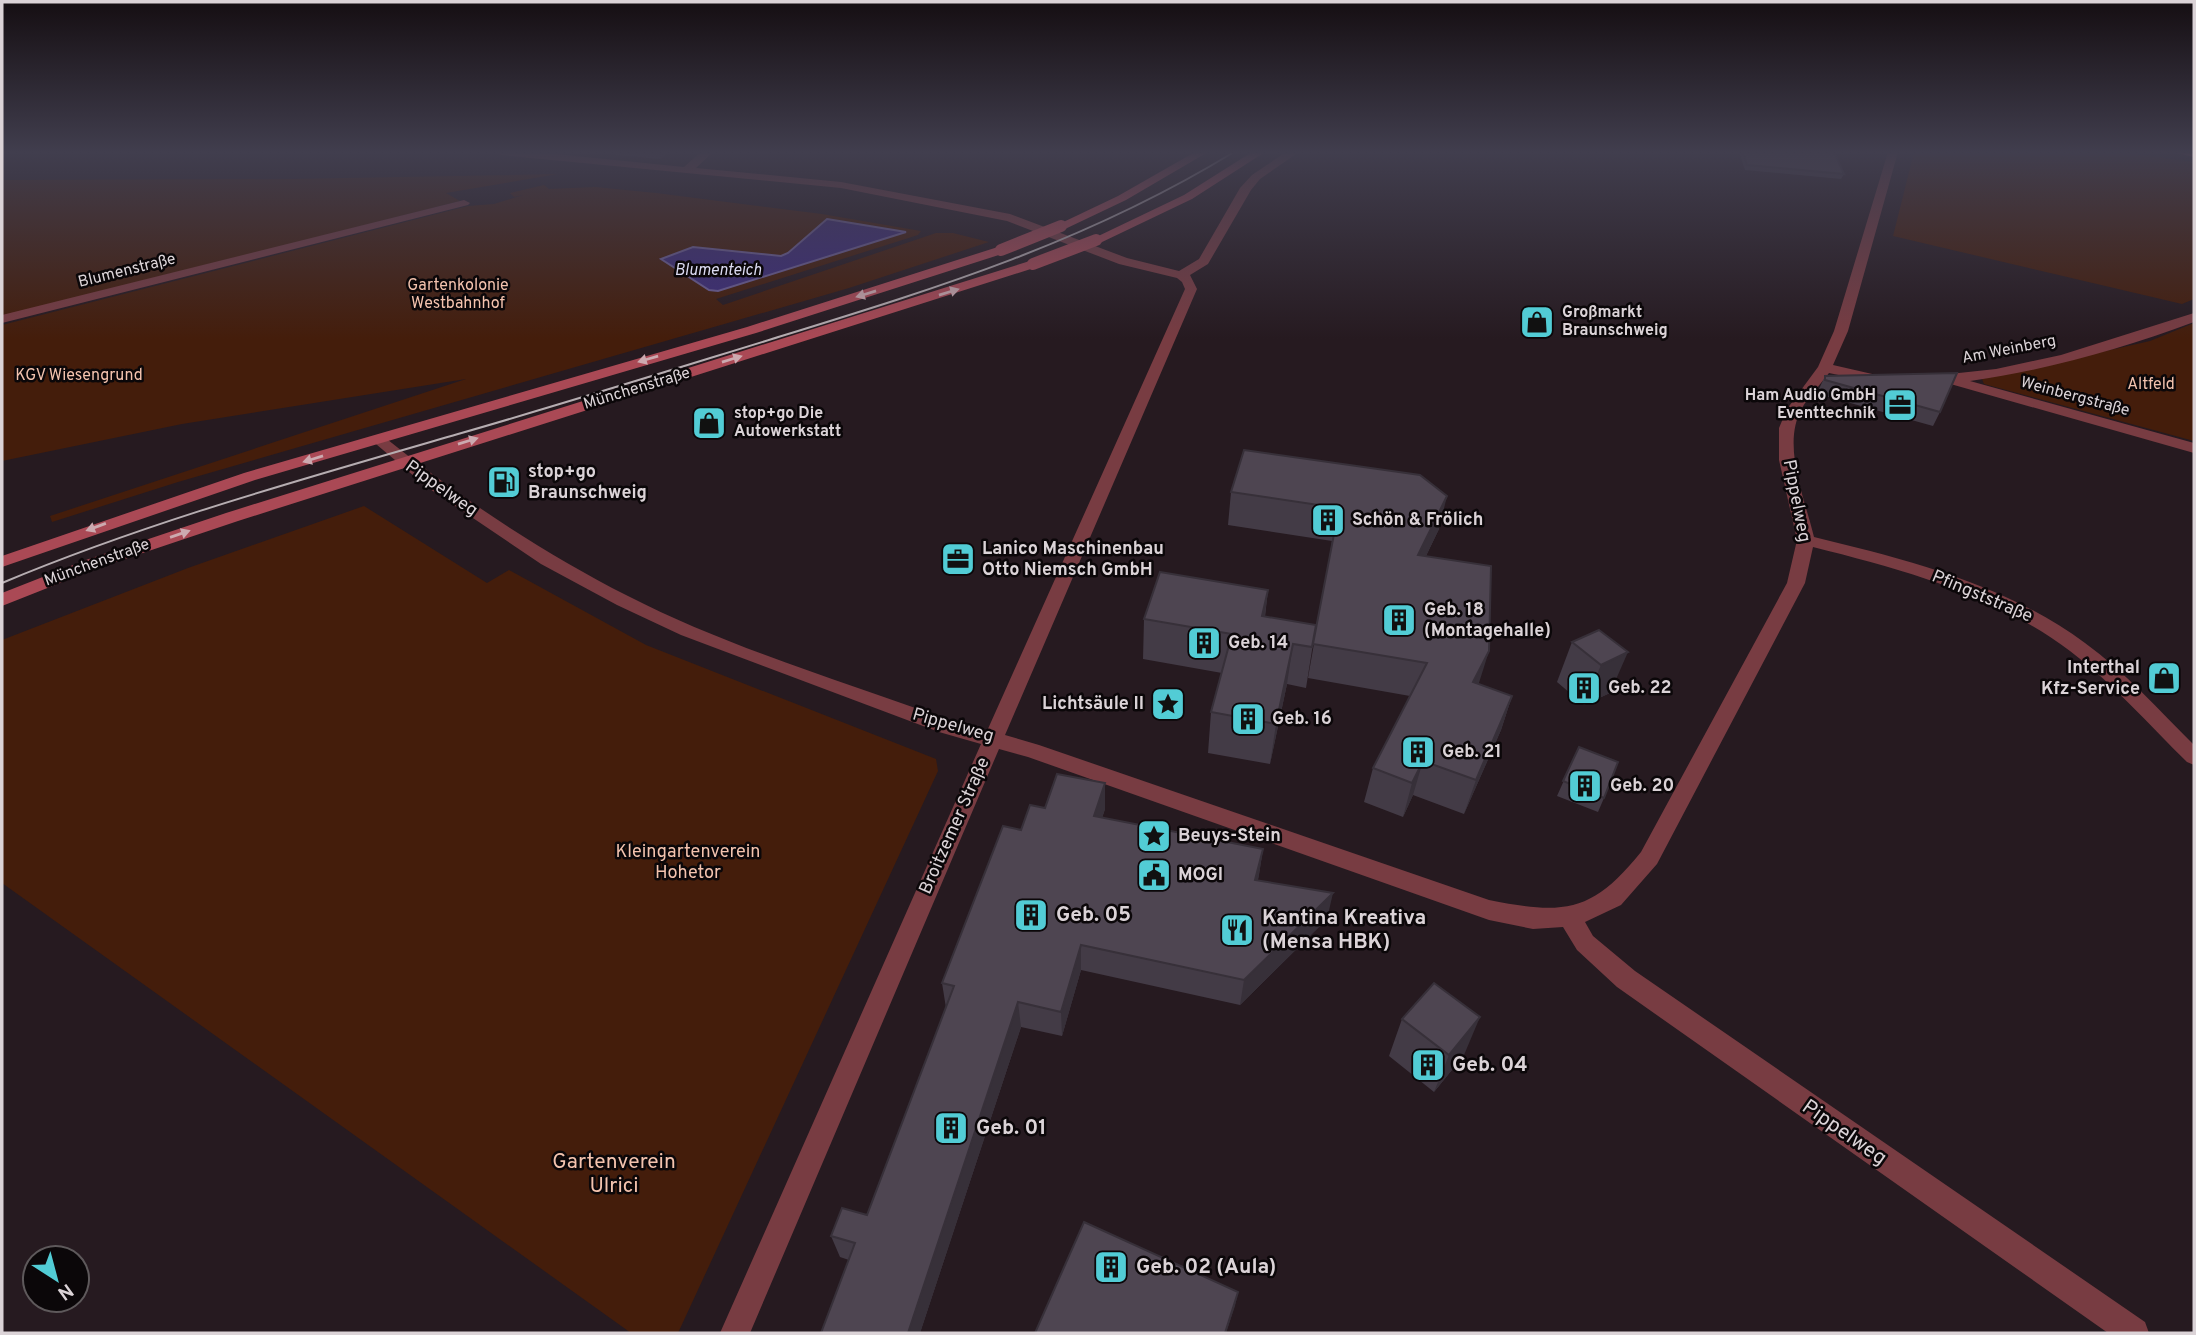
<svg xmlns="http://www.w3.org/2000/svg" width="2196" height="1335" font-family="Overpass,sans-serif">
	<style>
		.green { fill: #441d0b; fill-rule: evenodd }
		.water { fill: #3d2c7a; stroke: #6c5e96; stroke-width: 2 }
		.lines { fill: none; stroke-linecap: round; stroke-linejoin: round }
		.minor { fill: #783c42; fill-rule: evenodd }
		.secondary { fill: #aa4955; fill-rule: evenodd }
		.motorway { fill: #f45b71; fill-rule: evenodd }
		.tram { stroke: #b6adb1; stroke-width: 2 }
		.secondary-bridge { stroke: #aa4955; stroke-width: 12 }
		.wall { fill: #433b46 }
		.shaded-wall { fill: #373039 }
		.building { fill: #4e4551; stroke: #373039; stroke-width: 2 }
		.oneway { fill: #ccaab0 }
		.labels { text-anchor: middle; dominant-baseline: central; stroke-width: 5; stroke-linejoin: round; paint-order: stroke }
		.far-street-label { font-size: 16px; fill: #dbd3d7; stroke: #0b0709 }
		.far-water-label { font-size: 16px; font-style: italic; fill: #dcdbf2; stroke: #0b0709 }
		.far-park-label { font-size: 16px; fill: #f4c3ae; stroke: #0b0709 }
		.far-poi-label { font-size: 16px; font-weight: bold; fill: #dbd3d7; stroke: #0b0709; text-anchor: start }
		.poi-label { font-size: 18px; font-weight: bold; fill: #dbd3d7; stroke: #0b0709; text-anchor: start }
		.street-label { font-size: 18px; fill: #dbd3d7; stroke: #0b0709 }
		.park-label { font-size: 18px; fill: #f4c3ae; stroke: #0b0709 }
		.near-poi-label { font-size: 21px; font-weight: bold; fill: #dbd3d7; stroke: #0b0709; text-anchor: start }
		.near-street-label { font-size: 21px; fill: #dbd3d7; stroke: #0b0709 }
		.near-park-label { font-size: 21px; fill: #f4c3ae; stroke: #0b0709 }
	</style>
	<rect width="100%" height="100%" fill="#261a20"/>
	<path class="green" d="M1914 152H2119L2194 162V299L2182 304 1893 236Z
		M558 174 446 193 460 201 2 317V180L290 179Z
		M544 185 549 189 595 187 656 193 822 214 921 231 918 235 716 299 723 305 936 233H953L989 242 849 288 178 482 52 522 50 516 466 379 182 424 2 461V325L468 206 494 204 523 195 514 197 510 193ZM827 219 905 232 718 291 709 290 661 258 781 256 788 253Z
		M2194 323V441L1984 384 1982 379 2150 341Z
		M364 506 487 583 509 570 646 645 936 759 938 771 678 1333H631L2 883V640L188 568Z"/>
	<path class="water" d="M827 219 906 232 718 291 709 290 661 259 693 247 781 256 788 253Z"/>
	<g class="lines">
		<path class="minor" d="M496 152H536L684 167 701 152H713L696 168 841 182 1010 214 1127 258 1179 271 1199 259 1240 188 1252 175 1286 152H1299L1260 179 1251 190 1208 264 1190 275 1197 289 1005 735 1039 745 1489 900C1564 915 1592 913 1641 852L1787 583 1797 540 1779 460V428L1787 409 1818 367 1834 331 1888 152H1898L1848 331 1833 365 1881 376 1883 379 1876 383 1829 373C1820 385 1809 396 1802 408 1781 445 1805 499 1814 537 1908 560 2005 584 2085 643 2125 672 2159 710 2194 745V765L2187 762C2149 725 2113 683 2070 651 1994 594 1904 570 1813 547L1805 583 1657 864 1621 905 1585 922 1593 936 1635 971 2145 1322 2149 1333H2108L1617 987 1577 950 1563 927 1533 929 1489 920 1028 757 999 749 750 1333H720L981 744 939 732 681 635 617 605 541 564 427 487 370 439 373 436H383C459 497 541 552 628 596 727 647 845 682 951 721L987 731 1185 289 1182 282 1177 278 1119 264 1007 221 841 188 501 155Z
			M464 200 470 203 468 205 2 323V315Z
			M2194 313V322C2121 349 2047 370 1970 381L2194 443V453L1947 383 1931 384 1924 380 1931 376 1996 369 2061 355Z"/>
		<path class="secondary" d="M1195 152H1208L1126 200 1065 229 1055 226 1118 196Z
			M1252 152H1265L1192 199 1100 243 1090 240 1184 195Z
			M1001 246 1005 247V253L756 333 255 480 2 567V556L244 473 747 327Z
			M1033 260 1037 261V267L238 521 98 568 2 606V593L86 560 226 513Z"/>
		<path class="motorway" d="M2172 152H2194V157Z"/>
		<path class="tram" d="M2 583C150 521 304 479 458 434 563 404 668 371 772 339 937 288 1085 243 1234 152"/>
		<path class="secondary-bridge" d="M1001 250 1061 226
			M1033 264 1096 240"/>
	</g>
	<path class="wall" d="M608 152H669L660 159 608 154Z
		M1739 152H1834L1844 174 1841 179 1745 170Z
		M1825 376 1940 412 1933 426 1818 394 1819 389Z
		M1244 450 1439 529 1426 556 1478 684 1512 696 1501 730 1464 814 1413 795 1403 817 1364 802 1373 768 1410 696 1308 678 1332 541 1228 525 1231 492Z
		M1268 590 1265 617 1316 625 1306 688 1287 684 1270 764 1208 753 1211 712 1222 673 1143 659 1144 619Z
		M1599 630 1610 693 1584 705 1557 682 1572 642Z
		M1579 747 1604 798 1598 812 1557 796Z
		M1105 783V809L1102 818 1263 849 1258 880 1327 919 1240 1005 1081 970 1062 1036 1021 1027 920 1333H821L849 1260 840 1257 831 1236 867 1215 946 1008 942 983 1021 830 1045 808Z
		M1402 1019 1464 1055 1434 1092 1389 1056Z"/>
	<path class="shaded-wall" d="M659 152H669L660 159Z
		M1447 496 1439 529 1410 589 1418 555Z
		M1268 590 1263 630 1262 616Z
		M1293 644 1287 684 1270 764 1276 724Z
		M1489 651 1478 686 1473 682Z
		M1628 652 1610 693 1584 705 1601 665Z
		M1512 696 1501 730 1464 814 1476 780Z
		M1423 761 1413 795 1403 817 1412 783Z
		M1105 783V809L1094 842V816Z
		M1263 849 1259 875 1251 906 1255 880Z
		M1333 893 1327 919 1240 1005 1244 980Z
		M1081 945V970L1062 1036 1061 1012Z
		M1018 1002 1021 1027 920 1333H908Z
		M1480 1017 1464 1055 1434 1092 1449 1055Z
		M1238 1292 1235 1306 1226 1333H1225Z"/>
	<path class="building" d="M1743 152H1834L1844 174 1747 165Z
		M1957 373 1940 412 1825 380V376Z
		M1244 450 1420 475 1447 496 1418 555 1491 566 1489 651 1473 682 1512 696 1476 780 1423 761 1412 783 1373 768 1427 663 1313 644 1339 508 1231 492Z
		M1160 572 1268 590 1262 616 1316 625 1312 647 1293 644 1276 724 1211 712 1232 634 1144 619Z
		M1599 630 1628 652 1601 665 1572 642Z
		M1579 747 1618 762 1604 798 1563 781Z
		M1057 774 1105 783 1094 816 1263 849 1255 880 1333 893 1244 980 1081 945 1061 1012 1018 1002 908 1333H821L855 1243 831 1236 842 1208 867 1215 954 986 942 983 1003 826 1021 830 1030 805 1045 808Z
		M1434 983 1480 1017 1449 1055 1402 1019Z
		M1084 1222 1238 1292 1225 1333H1035Z"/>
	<defs><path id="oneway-solid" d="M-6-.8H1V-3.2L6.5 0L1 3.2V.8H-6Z" transform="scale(1.75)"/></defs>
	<g class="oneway">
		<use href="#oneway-solid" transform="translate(949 292) rotate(-17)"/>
		<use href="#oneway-solid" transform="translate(866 294) rotate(163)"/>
		<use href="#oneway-solid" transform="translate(648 359) rotate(164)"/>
		<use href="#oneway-solid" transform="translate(732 359) rotate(-17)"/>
		<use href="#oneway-solid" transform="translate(468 441) rotate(-17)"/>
		<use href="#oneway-solid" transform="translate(313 459) rotate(163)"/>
		<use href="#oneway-solid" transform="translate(96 527) rotate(160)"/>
		<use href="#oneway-solid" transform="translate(180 534) rotate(-19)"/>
	</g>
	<linearGradient id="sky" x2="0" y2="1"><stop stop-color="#150e12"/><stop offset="0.45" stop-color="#413e4e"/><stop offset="1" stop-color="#413e4e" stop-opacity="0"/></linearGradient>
	<rect width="2196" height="339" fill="url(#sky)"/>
	<defs>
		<g id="shop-square" transform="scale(1.75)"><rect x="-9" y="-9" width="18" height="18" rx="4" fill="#52ccd5" stroke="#0b0709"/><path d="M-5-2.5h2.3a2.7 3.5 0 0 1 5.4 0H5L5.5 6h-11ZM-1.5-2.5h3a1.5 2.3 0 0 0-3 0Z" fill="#111"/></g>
		<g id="office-square" transform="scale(1.75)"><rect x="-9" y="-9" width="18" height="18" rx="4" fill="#52ccd5" stroke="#0b0709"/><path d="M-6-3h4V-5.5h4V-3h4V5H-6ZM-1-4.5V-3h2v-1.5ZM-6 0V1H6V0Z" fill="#111"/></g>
		<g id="fuel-square" transform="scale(1.75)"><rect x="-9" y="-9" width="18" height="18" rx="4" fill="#52ccd5" stroke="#0b0709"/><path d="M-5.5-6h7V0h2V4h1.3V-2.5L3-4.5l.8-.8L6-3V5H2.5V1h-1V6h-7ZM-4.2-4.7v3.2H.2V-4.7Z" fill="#111"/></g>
		<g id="building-square" transform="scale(1.75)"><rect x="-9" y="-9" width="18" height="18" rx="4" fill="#52ccd5" stroke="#0b0709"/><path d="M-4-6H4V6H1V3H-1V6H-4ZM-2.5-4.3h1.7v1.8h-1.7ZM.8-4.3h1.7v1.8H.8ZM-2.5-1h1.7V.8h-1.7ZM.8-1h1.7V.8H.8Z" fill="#111"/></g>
		<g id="sight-square" transform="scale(1.75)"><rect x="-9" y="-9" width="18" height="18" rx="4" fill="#52ccd5" stroke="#0b0709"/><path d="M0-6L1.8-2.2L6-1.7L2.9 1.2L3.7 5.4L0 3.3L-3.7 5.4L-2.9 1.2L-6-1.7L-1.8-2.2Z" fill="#111"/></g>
		<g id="civic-square" transform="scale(1.75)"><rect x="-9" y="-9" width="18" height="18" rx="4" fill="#52ccd5" stroke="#0b0709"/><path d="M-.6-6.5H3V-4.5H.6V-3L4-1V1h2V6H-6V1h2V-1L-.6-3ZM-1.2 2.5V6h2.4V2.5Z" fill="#111"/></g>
		<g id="restaurant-square" transform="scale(1.75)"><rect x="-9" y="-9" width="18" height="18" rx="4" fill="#52ccd5" stroke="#0b0709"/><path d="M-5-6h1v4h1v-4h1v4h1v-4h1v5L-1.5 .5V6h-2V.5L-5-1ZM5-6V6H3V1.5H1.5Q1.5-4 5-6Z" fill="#111"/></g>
	</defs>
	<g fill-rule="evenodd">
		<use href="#shop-square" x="1537" y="322"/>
		<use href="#office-square" x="1900" y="405"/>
		<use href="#shop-square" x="709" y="423"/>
		<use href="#fuel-square" x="504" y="482"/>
		<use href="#building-square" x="1328" y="520"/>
		<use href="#office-square" x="958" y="559"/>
		<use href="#building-square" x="1399" y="620"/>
		<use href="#building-square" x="1204" y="643"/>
		<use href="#shop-square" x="2164" y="678"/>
		<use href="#building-square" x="1584" y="688"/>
		<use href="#sight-square" x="1168" y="704"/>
		<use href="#building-square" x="1248" y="719"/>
		<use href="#building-square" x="1418" y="752"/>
		<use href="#building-square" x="1585" y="786"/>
		<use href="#sight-square" x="1154" y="836"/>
		<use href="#civic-square" x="1154" y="875"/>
		<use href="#building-square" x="1031" y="915"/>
		<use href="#restaurant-square" x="1237" y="930"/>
		<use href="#building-square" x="1428" y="1065"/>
		<use href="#building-square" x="951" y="1128"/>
		<use href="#building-square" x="1111" y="1267"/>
	</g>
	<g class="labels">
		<g class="far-street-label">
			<text transform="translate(127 271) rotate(-14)">Blumenstraße</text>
			<text transform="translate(2009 350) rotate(-11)">Am Weinberg</text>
			<text transform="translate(637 389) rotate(-17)">Münchenstraße</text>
			<text transform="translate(2075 397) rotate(15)">Weinbergstraße</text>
			<text transform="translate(97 563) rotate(-20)">Münchenstraße</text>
		</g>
		<g class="far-water-label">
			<text x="718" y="271">Blumenteich</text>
		</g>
		<g class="far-park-label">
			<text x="458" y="286">Gartenkolonie<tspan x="458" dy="18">Westbahnhof</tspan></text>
			<text x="79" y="376">KGV Wiesengrund</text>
			<text x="2151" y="385">Altfeld</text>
		</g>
		<g class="far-poi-label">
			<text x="1562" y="313">Großmarkt<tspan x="1562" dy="18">Braunschweig</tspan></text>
			<text x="1876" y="396" text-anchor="end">Ham Audio GmbH<tspan x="1876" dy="18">Eventtechnik</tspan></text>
			<text x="734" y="414">stop+go Die<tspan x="734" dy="18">Autowerkstatt</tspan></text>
		</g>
		<g class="poi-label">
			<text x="528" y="472">stop+go<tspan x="528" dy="21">Braunschweig</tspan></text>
			<text x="1352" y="520">Schön &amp; Frölich</text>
			<text x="982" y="549">Lanico Maschinenbau<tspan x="982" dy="21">Otto Niemsch GmbH</tspan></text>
			<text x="1424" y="610">Geb. 18<tspan x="1424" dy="21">(Montagehalle)</tspan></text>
			<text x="1228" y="643">Geb. 14</text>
			<text x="2140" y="668" text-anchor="end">Interthal<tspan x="2140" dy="21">Kfz-Service</tspan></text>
			<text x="1608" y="688">Geb. 22</text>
			<text x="1144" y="704" text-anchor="end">Lichtsäule II</text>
			<text x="1272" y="719">Geb. 16</text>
			<text x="1442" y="752">Geb. 21</text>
			<text x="1610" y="786">Geb. 20</text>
			<text x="1178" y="836">Beuys-Stein</text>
			<text x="1178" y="875">MOGI</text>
		</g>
		<g class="street-label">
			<text transform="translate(441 489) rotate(35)">Pippelweg</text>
			<text transform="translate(1796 501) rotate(79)">Pippelweg</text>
			<text transform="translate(1982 597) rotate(23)">Pfingststraße</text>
			<text transform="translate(953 726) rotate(16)">Pippelweg</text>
			<text transform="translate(955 826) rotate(-66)">Broitzemer Straße</text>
		</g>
		<g class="park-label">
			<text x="688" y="852">Kleingartenverein<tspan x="688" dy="21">Hohetor</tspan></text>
		</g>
		<g class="near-poi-label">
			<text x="1056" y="915">Geb. 05</text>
			<text x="1262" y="918">Kantina Kreativa<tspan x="1262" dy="24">(Mensa HBK)</tspan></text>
			<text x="1452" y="1065">Geb. 04</text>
			<text x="976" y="1128">Geb. 01</text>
			<text x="1136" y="1267">Geb. 02 (Aula)</text>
		</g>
		<g class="near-street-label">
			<text transform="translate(1844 1133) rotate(35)">Pippelweg</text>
		</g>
		<g class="near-park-label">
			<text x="614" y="1162">Gartenverein<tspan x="614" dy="24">Ulrici</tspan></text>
		</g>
	</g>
	<rect width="2196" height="1335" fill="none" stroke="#dbd3d7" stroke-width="7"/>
	<g transform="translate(56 1279) rotate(144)"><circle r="33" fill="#0b0709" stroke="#5e595b" stroke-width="2"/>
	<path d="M0-5L12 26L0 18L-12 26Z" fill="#52ccd5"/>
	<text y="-10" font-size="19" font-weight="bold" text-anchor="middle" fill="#dbd3d7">N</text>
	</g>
</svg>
